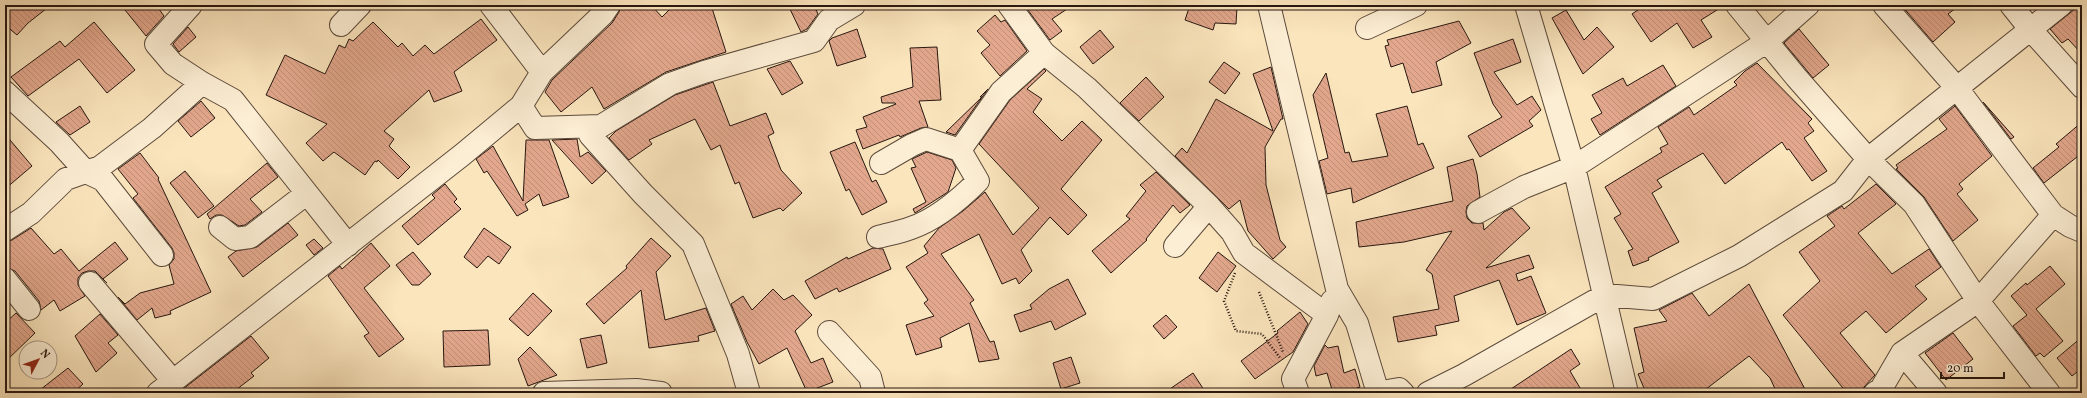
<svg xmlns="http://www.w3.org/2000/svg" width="2087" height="398" font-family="Vollkorn,serif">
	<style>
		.building { fill: url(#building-back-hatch); stroke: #271710 }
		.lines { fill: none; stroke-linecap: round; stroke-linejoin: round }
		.minor-casing { stroke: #5c4a3b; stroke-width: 24 }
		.path { stroke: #271710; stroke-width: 2.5; stroke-dasharray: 1 2; stroke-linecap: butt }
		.minor { stroke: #fceed4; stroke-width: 22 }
	</style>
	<defs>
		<pattern id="building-back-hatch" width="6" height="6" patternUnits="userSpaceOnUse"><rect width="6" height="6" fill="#e2a78c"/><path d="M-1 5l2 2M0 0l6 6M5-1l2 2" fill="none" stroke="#c28f78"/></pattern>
	</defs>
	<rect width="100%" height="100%" fill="#fbe5bd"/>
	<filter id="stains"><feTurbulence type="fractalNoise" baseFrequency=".005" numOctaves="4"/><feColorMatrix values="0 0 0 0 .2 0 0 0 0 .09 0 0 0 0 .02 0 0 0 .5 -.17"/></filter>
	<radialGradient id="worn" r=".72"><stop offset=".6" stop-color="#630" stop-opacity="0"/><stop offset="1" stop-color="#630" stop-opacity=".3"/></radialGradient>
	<path class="building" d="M13 5H51L28 23 17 35 5 25V15Z
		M121 5H156L164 16 146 36Z
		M621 5H651L662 17 670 9 687 5H711L726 52 666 72 604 109 592 87 561 112 545 92 552 80 612 23 619 12Z
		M788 5H814L818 14 807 29 801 32Z
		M1027 5H1073L1052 19 1062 31 1050 40 1025 6Z
		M1190 5 1237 7 1236 24 1215 23 1213 30 1185 20Z
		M1645 5H1725L1701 20 1712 37 1693 48 1677 23 1651 42 1632 14Z
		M1901 5H1960L1948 14 1955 22 1933 42Z
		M2080 5H2082V54L2068 39 2062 43 2050 29Z
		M1566 10 1584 40 1597 27 1614 47 1583 74 1552 18Z
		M995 15 1001 22 1005 20 1027 51 1000 76 981 53 990 45 977 31Z
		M481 19 497 40 454 72 462 91 434 102 429 90 384 131 394 139 389 146 410 167 398 179 378 160 377 162 375 161 365 175 334 152 323 161 306 143 327 124 266 95 285 55 325 74 339 45 345 48 349 39 353 41 373 22 398 47 402 43 413 56 425 45 434 54Z
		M1459 21 1471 43 1436 62 1442 85 1412 93 1403 63 1391 67 1385 46 1389 45 1387 40Z
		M94 22 135 70 107 93 79 59 28 96 11 77 60 41 65 47Z
		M188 27 196 37 179 52 173 44Z
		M857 29 866 57 837 66 829 41 832 38Z
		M1799 29 1829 65 1813 78 1784 43Z
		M1100 30 1114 47 1093 64 1080 47Z
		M1513 39 1521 62 1494 72 1517 105 1532 96 1541 110 1529 121 1533 126 1480 157 1468 136 1502 117 1493 104 1474 53Z
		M937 47 941 100 919 101 928 127 921 128 900 137 899 135 863 149 856 130 867 127 863 117 896 104 895 103H882L881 97 913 87 910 48Z
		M790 61 803 83 782 95 767 69Z
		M1224 62 1240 73 1225 94 1209 82Z
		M1757 63 1812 119 1808 123 1814 131 1804 138 1827 171 1812 181 1789 149 1787 150 1782 142 1725 184 1703 153 1657 180 1662 187 1652 193 1679 242 1648 258 1649 260 1633 266 1628 251 1633 249 1614 218 1621 214 1605 187 1662 152 1660 148 1668 144 1658 127 1689 107 1694 115 1737 85 1734 82 1745 71Z
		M1663 65 1676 86 1600 135 1591 119 1602 113 1592 95 1623 78 1627 86Z
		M1271 67 1283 119H1281L1265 147 1266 185 1280 240 1286 247 1273 259 1248 231 1240 200 1229 209 1175 156 1182 148 1187 153 1216 99 1273 131 1253 74Z
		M1044 69 1046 71 1027 89 1042 99 1033 112 1062 141 1082 121 1102 140 1061 189 1087 215 1068 235 1050 217 1021 250 1032 271 1019 284 1016 278 1002 284 979 234 941 254 974 300 970 303 990 342 994 341 999 359 979 362 969 323 940 338 942 347 916 355 906 325 934 316 924 303 928 300 906 267 928 253 924 246 939 228 963 211 985 192 1013 235 1039 208 979 144 1010 100Z
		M1326 73 1345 153 1349 152 1352 162 1388 156 1376 114 1407 106 1418 145 1423 143 1434 168 1353 203 1351 188 1327 194 1319 161 1328 158 1313 95Z
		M1146 77 1164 97 1139 121 1120 103Z
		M713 82 730 126 766 113 774 133 768 136 781 170 802 193 783 211 780 208 753 218 739 182 735 184 720 145 711 150 695 119 649 140 652 144 629 160 609 138 616 131 675 95Z
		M988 89 955 135 946 132 982 97H980Z
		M201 101 215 118 191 137 178 121Z
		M1983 102 2014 137 2011 139Z
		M80 106 90 122 70 135 56 122Z
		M1955 106 1992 156 1959 184 1963 189 1957 194 1978 220 1953 241 1924 197 1896 169 1898 168 1896 165 1947 129 1939 119Z
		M2082 122V153L2044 183 2033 168 2059 147 2056 144Z
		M5 134 32 166 5 189Z
		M577 139 580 157 588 152 606 171 592 184 552 140Z
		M526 140H549L569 197 543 206 539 194 525 204 528 210 517 216 487 171 484 173 476 159 493 146 523 201Z
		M855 142 872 182 876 180 887 202 862 215 849 189 846 191 830 152Z
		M927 152 952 160 956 168 948 192 915 213 913 209 926 202 911 168 916 167 912 159Z
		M140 153 159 178 158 179 211 292 170 311 171 314 155 318 152 308 137 320 118 297 125 304 140 293 174 284 169 265 174 259V253L172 248 133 198 138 194 118 169Z
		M1473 159 1477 174 1480 197 1467 206 1466 212 1467 218 1472 223H1483L1484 230 1504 212 1512 208 1530 228 1486 268 1529 255 1534 268 1516 274 1518 281 1531 276 1546 313 1517 325 1499 280 1454 296 1459 321 1435 326 1437 335 1398 342 1393 317 1439 309 1432 274 1426 270 1452 231 1404 242 1359 247 1356 222 1453 201 1447 167Z
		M267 163 278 177 250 199 262 212 245 225 239 226 222 215H216L210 219 207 214Z
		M185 171 214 206 198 218 170 183Z
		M1156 172 1190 205 1180 213 1173 205 1146 239 1147 240 1111 273 1092 251 1130 219 1126 216 1146 191 1140 185Z
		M445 184 457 199 454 202 461 209 418 245 402 226 435 198 432 195Z
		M1876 184 1896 204 1858 233 1892 274 1929 249 1941 267 1915 286 1927 299 1886 333 1866 311 1840 333 1875 375 1864 387 1863 393H1847L1783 315 1820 281 1799 252 1835 226 1827 216 1842 206 1844 209Z
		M288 223 298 235 243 277 228 257 236 251 257 247Z
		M31 228 54 254 61 249 79 271 115 242 128 259 103 279 107 283 95 271H88L82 273 78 278V285L85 296 60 311 54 300 41 310 39 301 15 271 5 267V242L12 240Z
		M484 228 511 247 499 264 488 256 477 268 464 257Z
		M651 238 671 256 656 272 665 320 706 308 715 331 698 336 699 341 649 348 641 290 604 324 586 304 627 268 626 266Z
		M314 239 323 248 314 255 306 245Z
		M371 243 390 266 364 288 404 339 379 357 364 336 369 333 328 276 340 266 342 269Z
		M873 248 883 249 891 269 839 292 837 288 815 299 805 281 847 257 848 259Z
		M413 252 431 274 419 285H412L396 265Z
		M1218 252 1236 266 1217 292 1199 278Z
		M2050 266 2065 284 2036 309 2063 341 2044 357 2040 353 2036 356 2013 326 2027 315 2011 296 2026 283 2027 285Z
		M1068 279 1086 314 1055 330 1051 321 1020 332 1014 315 1032 309 1030 305 1049 289Z
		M1749 284 1807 393H1777L1770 378 1749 356 1701 393H1646L1638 374 1644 372 1634 328 1667 321 1659 310 1692 293 1709 316Z
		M773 289 784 300 793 295 812 315 795 331 811 363 823 358 833 382 807 392 787 348 759 364 747 342 731 304 743 296 752 310Z
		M533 293 552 311 528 336 509 319Z
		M1300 312 1308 324 1293 352 1255 379 1241 361 1278 333 1277 331Z
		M16 313 35 333 5 362V323Z
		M100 314 118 335 108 343 117 353 96 372 75 336Z
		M1166 315 1177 327 1164 339 1153 326Z
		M488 330 490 365 444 367 443 331Z
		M1953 333 1973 359 1946 380 1925 353Z
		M601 335 607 363 587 368 580 339Z
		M251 336 269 358 251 373 254 376 232 393H178Z
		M2082 337V368L2072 376 2057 358Z
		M1325 345 1328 348 1338 346 1344 373 1355 369 1360 387 1342 393H1333L1327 373 1316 376 1314 366Z
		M530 347 557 375 528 386 518 359Z
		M1571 349 1580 364 1570 371 1583 393H1505Z
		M1071 357 1080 383 1061 389 1053 363Z
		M68 368 83 384 73 393H36Z
		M1193 373 1206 393H1164Z"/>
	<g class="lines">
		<g class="minor-casing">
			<path id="minor" d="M191 5 156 44 173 64 202 83 233 100 348 245
				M491 5 542 72
				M1009 5 1044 53 1087 88 1209 206 1232 232 1244 253 1327 315
				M1269 5 1337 289 1357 323 1378 393
				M1526 5 1574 167 1627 393
				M1737 5 1796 77 1868 159 1914 204 1978 301 2049 393
				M1884 5 1956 87 2053 215 2070 226 2082 231
				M2011 5 2031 30 2082 87
				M341 25 360 5
				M1367 28 1416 5
				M5 92 59 142 86 172 103 180 162 255
				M521 106 535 128 601 126
				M960 150 1001 92 1044 53
				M1478 212 1524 187 1574 167 1766 42 1808 5
				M220 227 235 239 250 237 306 194
				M5 230 31 213 66 179 100 167 152 128 202 83
				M878 237C889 234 901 232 911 228 935 220 960 199 978 181L960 150 926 139 912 145 881 163
				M1175 246 1209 206
				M5 279 29 309
				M90 283 173 381
				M829 332 870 377 874 393
				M1902 353 1936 393
				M158 393 462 155 521 106 542 72 603 14 609 5
				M544 393 636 390 661 393
				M749 393 738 354 693 244 643 194 590 135 601 126 670 84 704 72 814 41 829 20 854 5
				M1298 393 1293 379 1327 315 1332 301
				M1376 393 1399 389 1403 393
				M1428 393 1464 375 1605 295 1653 299 1739 256 1843 191 1868 159 2061 5
				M1875 393 1881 389 1902 353 1978 301 2053 215"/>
		</g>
		<path class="path" d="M1235 273 1224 301 1236 331 1262 334 1280 358
			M1259 292 1283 352"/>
		<use href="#minor" class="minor"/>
	</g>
	<rect width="2087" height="398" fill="none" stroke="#fbe5bd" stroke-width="20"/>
	<rect x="6" y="6" width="2075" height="386" fill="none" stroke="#271710" stroke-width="2"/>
	<rect x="10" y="10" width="2067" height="378" fill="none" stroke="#271710"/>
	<g transform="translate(38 360) rotate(49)"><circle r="19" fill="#fceed4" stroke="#a79886"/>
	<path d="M0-3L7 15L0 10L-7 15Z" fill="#8f2418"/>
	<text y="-6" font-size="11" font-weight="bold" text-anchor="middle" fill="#271710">N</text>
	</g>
	<path d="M1941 372v6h63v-6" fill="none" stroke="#271710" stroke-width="2"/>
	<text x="1947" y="372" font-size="12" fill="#271710" stroke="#fceed4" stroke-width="3" paint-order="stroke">20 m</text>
	<rect width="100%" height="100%" filter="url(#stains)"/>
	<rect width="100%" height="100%" fill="url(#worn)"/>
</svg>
